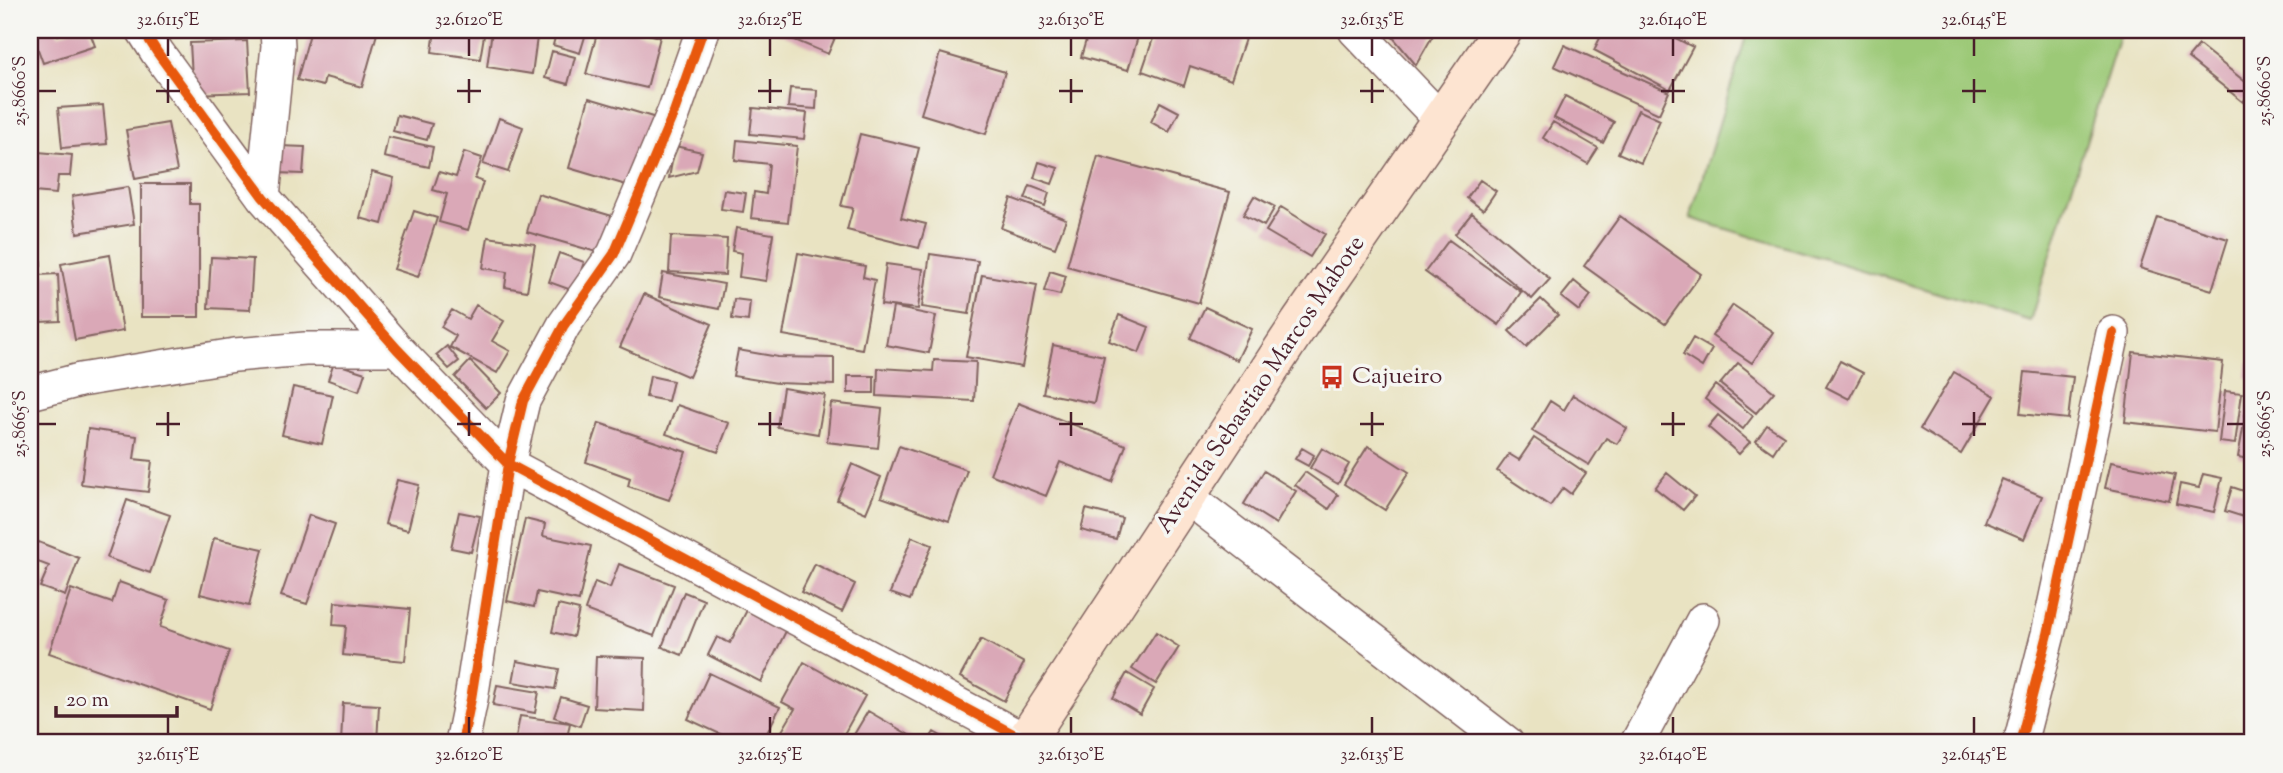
<svg xmlns="http://www.w3.org/2000/svg" width="2283" height="773" font-family="'Sorts Mill Goudy',serif">
	<style>
		.pitch { fill: #9cc977; stroke: #737451; stroke-width: 2 }
		.building { fill: #daa8b7 }
		.lines { fill: none; stroke-linecap: round; stroke-linejoin: round }
		.street-casing { stroke: #826460; stroke-width: 36 }
		.secondary-casing { stroke: #826460; stroke-width: 41 }
		.street { stroke: #fff; stroke-width: 33 }
		.secondary { stroke: #fde4d1; stroke-width: 38 }
		.cycleway-casing { stroke: #f6f6f2; stroke-width: 15 }
		.cycleway { stroke: #e8590c; stroke-width: 10 }
		.ticks { fill: none; stroke: #4a1f2b; stroke-width: 2.5 }
		.labels { text-anchor: middle; dominant-baseline: central; stroke-width: 7; stroke-linejoin: round; paint-order: stroke }
		.poi-label { font-size: 24px; fill: #4a1f2b; stroke: #f6f6f2; text-anchor: start }
		.street-label { font-size: 24px; fill: #4a1f2b; stroke: #f6f6f2 }
		.neatline { fill: none; stroke: #4a1f2b; stroke-width: 2.5 }
		.ticks-label { font-size: 18px; text-anchor: middle; fill: #4a1f2b }
	</style>
	<rect width="100%" height="100%" fill="#f6f6f2"/>
	<filter id="ink" filterUnits="userSpaceOnUse"><feTurbulence type="fractalNoise" baseFrequency=".0143" numOctaves="2"/><feDisplacementMap in="SourceGraphic" scale="14" xChannelSelector="R" yChannelSelector="G"/><feConvolveMatrix kernelMatrix="1 2 1 2 8 2 1 2 1" color-interpolation-filters="sRGB"/></filter>
	<filter id="wash" filterUnits="userSpaceOnUse"><feTurbulence type="fractalNoise" baseFrequency=".00686" numOctaves="4" result="noise"/><feDisplacementMap in="SourceGraphic" scale="28" xChannelSelector="R" yChannelSelector="G"/><feGaussianBlur stdDeviation="1.57" result="paint"/><feColorMatrix in="noise" values="0 0 0 0 0 0 0 0 0 0 0 0 0 0 0 0 0 1.4 0 .05"/><feComposite in="paint" operator="in"/></filter>
	<g filter="url(#wash)">
		<rect width="100%" height="100%" fill="#e9e3c2"/>
		<path class="pitch" d="M1748 30H2121L2030 321 1690 218Z"/>
		<g id="blocks">
			<path class="building" d="M31 30H56L58 35 71 30H89L95 46 43 63Z
				M194 30H212V31L194 35Z
				M311 30H378L362 87 325 77 323 86 297 80Z
				M435 30H485L480 59 432 52Z
				M492 30H538L532 74 487 67Z
				M557 30H587L580 53 553 45Z
				M598 30H632L660 37 647 88 586 74Z
				M771 30H830L837 33 828 54Z
				M848 30H869L868 35Z
				M1089 30H1140L1128 70 1081 57Z
				M1156 30H1248L1231 80 1190 66 1184 86 1142 71Z
				M1387 30H1436L1416 65Z
				M1604 30H1660L1693 47 1670 90 1594 50Z
				M247 41 250 92 193 94 190 43Z
				M1564 45 1669 92 1659 114 1554 66Z
				M2199 45 2253 88 2243 102 2188 58Z
				M552 51 575 57 568 84 545 78Z
				M940 53 1005 72 986 134 921 114Z
				M790 88 817 90 816 109 788 107Z
				M1565 96 1614 122 1603 143 1554 118Z
				M589 98 656 118 636 188 569 168Z
				M1160 102 1179 112 1169 132 1151 122Z
				M103 105 107 144 62 148 58 108Z
				M753 108 807 113 804 139 750 134Z
				M1638 110 1660 120 1641 163 1618 153Z
				M397 115 432 124 427 140 393 131Z
				M499 118 523 127 508 172 483 164Z
				M1553 122 1598 148 1588 164 1543 138Z
				M168 123 177 171 135 179 126 130Z
				M860 134 919 148 901 218 926 224 919 248 847 230 853 208 841 206Z
				M388 137 433 147 429 167 384 157Z
				M737 140 797 146 788 222 751 218 754 192 766 194 769 164 735 160Z
				M279 146 305 147 303 174 277 173Z
				M675 146 702 152 697 171 669 178Z
				M38 152 72 155 70 176H58L56 194 34 192Z
				M464 152 482 158 475 179 483 182 468 230 439 222 447 194 433 190 439 172 456 177Z
				M1098 156 1230 192 1199 303 1067 266Z
				M1039 162 1058 168 1052 184 1034 178Z
				M372 172 394 178 382 224 360 218Z
				M1480 180 1496 191 1483 210 1467 198Z
				M141 184H190V204H199V317H141Z
				M1030 186 1049 193 1045 206 1025 199Z
				M128 187 134 224 77 233 72 196Z
				M724 190 746 193 743 212 721 209Z
				M538 194 612 216 600 253 527 232Z
				M1254 196 1275 207 1264 226 1243 215Z
				M1011 198 1066 219 1055 248 1001 228Z
				M1281 207 1325 234 1310 257 1266 231Z
				M414 211 437 218 418 277 394 269Z
				M1472 213 1550 279 1532 299 1455 234Z
				M1620 216 1701 274 1665 324 1584 266Z
				M2157 217 2228 239 2212 290 2140 268Z
				M736 228 773 234 766 281 739 277 742 253 732 251Z
				M671 236 727 239 725 275 669 272Z
				M488 237 535 244 527 291 505 287 507 272 483 268Z
				M39 238 41 265 30 266V239Z
				M1449 240 1521 292 1499 325 1425 272Z
				M559 253 584 262 574 291 549 282Z
				M798 253 865 266 863 277 875 280 862 349 783 335Z
				M930 254 978 261 969 314 922 307Z
				M110 255 123 331 75 340 61 264Z
				M211 257 253 259 250 310 208 308Z
				M2248 257H2253V287H2246Z
				M886 264 923 269 918 309 881 305Z
				M1050 271 1066 276 1060 295 1044 291Z
				M663 273 724 284 719 309 659 297Z
				M58 274 60 321 39 322 38 275Z
				M982 275 1037 285 1022 367 966 357Z
				M1574 281 1591 295 1579 311 1561 297Z
				M644 294 712 324 689 377 620 347Z
				M734 299 750 301 748 321 732 319Z
				M1541 299 1558 315 1526 347 1509 331Z
				M476 305 504 321 492 341 510 351 497 373 450 347 456 336 441 327 452 310 468 319Z
				M1733 305 1773 332 1752 363 1712 336Z
				M893 307 936 316 929 353 886 345Z
				M1205 307 1252 329 1237 360 1190 338Z
				M1119 315 1149 327 1139 353 1109 341Z
				M1693 338 1712 349 1702 367 1683 355Z
				M1053 345 1104 356 1094 403 1043 393Z
				M447 346 459 361 449 369 436 355Z
				M738 350 778 357 834 358V385L777 383 733 376Z
				M2133 352 2223 362 2215 432 2125 422Z
				M934 360 976 362 974 401 877 396 878 368 933 371Z
				M470 361 501 393 486 408 455 377Z
				M1840 361 1863 373 1849 399 1826 387Z
				M2248 362H2253V378L2246 377Z
				M334 363 365 373 359 391 328 380Z
				M1738 363 1774 392 1756 413 1720 384Z
				M1954 372 1995 396 1961 454 1920 429Z
				M2025 372 2073 377 2068 419 2020 414Z
				M650 376 673 381 668 401 646 397Z
				M848 376H874V393H848Z
				M1715 385 1753 416 1743 429 1705 399Z
				M293 387 333 395 322 444 282 435Z
				M783 388 825 395 818 434 777 427Z
				M2225 391 2242 393 2235 444 2219 442Z
				M1573 395 1627 428 1617 444 1606 438 1589 465 1532 431 1550 401 1564 410Z
				M2248 401 2253 402V460L2238 457Z
				M831 403 882 409 878 448 827 442Z
				M1018 403 1126 445 1112 482 1060 462 1046 496 990 474Z
				M677 405 729 423 718 452 666 434Z
				M1718 415 1750 442 1739 454 1708 427Z
				M599 423 686 452 669 500 628 486 630 478 586 462Z
				M1767 425 1784 436 1773 453 1756 441Z
				M88 429 137 436 134 459 152 461 148 492 81 484Z
				M1534 438 1586 473 1571 494 1563 488 1550 506 1497 471 1509 454 1519 460Z
				M899 446 967 470 949 521 881 497Z
				M1368 446 1409 472 1385 510 1344 484Z
				M1302 448 1314 455 1308 466 1295 459Z
				M1322 448 1349 464 1338 484 1310 468Z
				M2111 462 2175 475 2169 501 2105 488Z
				M852 464 881 477 866 513 837 500Z
				M1264 471 1296 491 1276 524 1244 504Z
				M1305 472 1338 495 1329 509 1295 485Z
				M1667 473 1695 496 1683 510 1655 488Z
				M2203 474 2222 478 2214 512 2176 504 2180 484 2199 488Z
				M2002 479 2042 496 2024 539 1984 522Z
				M397 480 419 485 408 530 385 524Z
				M2232 487 2253 494V520L2225 511Z
				M127 500 170 515 150 573 107 558Z
				M1086 509 1122 518 1116 539 1081 530Z
				M459 512 480 516 471 552 451 548Z
				M309 515 335 524 307 604 281 596Z
				M525 519 545 524 543 536 591 546 579 601 537 592 534 607 507 601Z
				M912 537 932 545 910 600 890 593Z
				M214 538 263 549 249 606 200 594Z
				M36 541 79 558 65 596 40 587 49 566 30 559Z
				M619 564 674 585 654 636 585 610 595 582 610 588Z
				M815 564 855 584 842 612 801 592Z
				M119 582 169 600 160 627 229 651 210 709 49 653 71 589 112 603Z
				M684 592 704 600 682 655 662 647Z
				M335 602 410 609 405 661 343 655 346 626 333 625Z
				M558 605 579 610 573 637 552 632Z
				M747 610 787 629 761 682 708 655 717 637 730 643Z
				M1156 632 1179 647 1156 684 1132 669Z
				M981 639 1024 663 1004 701 960 677Z
				M596 656 645 658 644 711 594 708Z
				M517 661 559 669 555 689 513 682Z
				M804 662 865 696 839 743H804L782 731 795 709 782 702Z
				M709 673 780 707 762 743H739L688 719Z
				M1127 673 1154 689 1140 714 1113 698Z
				M497 685 539 692 535 713 493 705Z
				M561 697 587 705 580 726 554 717Z
				M343 703 379 705 377 743H341Z
				M868 711 923 743H849Z
				M520 716 570 723 566 743H515Z
				M934 732 953 743H927Z"/>
		</g>
	</g>
	<g filter="url(#ink)">
		<use href="#blocks" fill-opacity="0" stroke="#826460" stroke-width="2"/>
		<g class="lines">
			<g class="street-casing">
				<path id="street" d="M143 30 157 52 263 197 397 349 508 464 1030 743
					M1355 30 1441 120
					M263 197 278 46 277 30
					M30 393 80 380 235 355 305 349H397
					M1186 496 1507 743
					M462 743 471 699 508 464 523 401 564 325 614 254 674 112 703 30
					M1637 743 1703 620
					M2020 743 2048 634 2113 333"/>
			</g>
			<g class="secondary-casing">
				<path id="secondary" d="M1024 743 1300 323 1503 30"/>
			</g>
			<use href="#street" class="street"/>
			<use href="#secondary" class="secondary"/>
			<g class="cycleway-casing">
				<path id="cycleway" d="M143 30 157 52 263 197 397 349 508 464 1030 743
					M462 743 471 699 508 464 523 401 564 325 614 254 674 112 703 30
					M2020 743 2048 634 2113 333"/>
			</g>
			<use href="#cycleway" class="cycleway"/>
		</g>
	</g>
	<path class="ticks" d="M168 38V56M469 38V56M770 38V56M1071 38V56M1372 38V56M1673 38V56M1974 38V56M168 79V103M469 79V103M770 79V103M1071 79V103M1372 79V103M1673 79V103M1974 79V103M38 91H56M156 91H180M457 91H481M758 91H782M1059 91H1083M1360 91H1384M1661 91H1685M1962 91H1986M2227 91H2244M168 412V436M469 412V436M770 412V436M1071 412V436M1372 412V436M1673 412V436M1974 412V436M38 424H56M156 424H180M457 424H481M758 424H782M1059 424H1083M1360 424H1384M1661 424H1685M1962 424H1986M2227 424H2244M168 717V734M469 717V734M770 717V734M1071 717V734M1372 717V734M1673 717V734M1974 717V734"/>
	<defs>
		<g id="bus-bare" transform="scale(1.89)"><path d="M-5-6H5V4H4V6H2V4H-2V6H-4V4H-5ZM-3.5-4V0h7V-4ZM-3.5 1.2v1.5H-2V1.2ZM2 1.2v1.5H3.5V1.2Z" fill="#c8321e" stroke="#f6f6f2" stroke-width="2.5" paint-order="stroke"/></g>
	</defs>
	<g fill-rule="evenodd">
		<use href="#bus-bare" x="1332" y="377"/>
	</g>
	<g class="labels">
		<g class="poi-label">
			<text x="1352" y="377">Cajueiro</text>
		</g>
		<g class="street-label">
			<text transform="translate(1261 385) rotate(-56)">Avenida Sebastiao Marcos Mabote</text>
		</g>
	</g>
	<rect width="2283" height="773" fill="none" stroke="#f6f6f2" stroke-width="77"/>
	<path d="M56 706v10h121v-10" fill="none" stroke="#4a1f2b" stroke-width="3.5"/>
	<text x="66" y="706" font-size="21" fill="#4a1f2b" stroke="#f6f6f2" stroke-width="5" paint-order="stroke">20 m</text>
	<rect x="38" y="38" width="2206" height="696" class="neatline"/>
	<g class="ticks-label">
		<text x="168" y="25">32.6115°E</text>
		<text x="469" y="25">32.6120°E</text>
		<text x="770" y="25">32.6125°E</text>
		<text x="1071" y="25">32.6130°E</text>
		<text x="1372" y="25">32.6135°E</text>
		<text x="1673" y="25">32.6140°E</text>
		<text x="1974" y="25">32.6145°E</text>
		<text transform="translate(19 91) rotate(-90)" y="6">25.8660°S</text>
		<text transform="translate(2264 91) rotate(-90)" y="6">25.8660°S</text>
		<text transform="translate(19 424) rotate(-90)" y="6">25.8665°S</text>
		<text transform="translate(2264 424) rotate(-90)" y="6">25.8665°S</text>
		<text x="168" y="760">32.6115°E</text>
		<text x="469" y="760">32.6120°E</text>
		<text x="770" y="760">32.6125°E</text>
		<text x="1071" y="760">32.6130°E</text>
		<text x="1372" y="760">32.6135°E</text>
		<text x="1673" y="760">32.6140°E</text>
		<text x="1974" y="760">32.6145°E</text>
	</g>
</svg>
